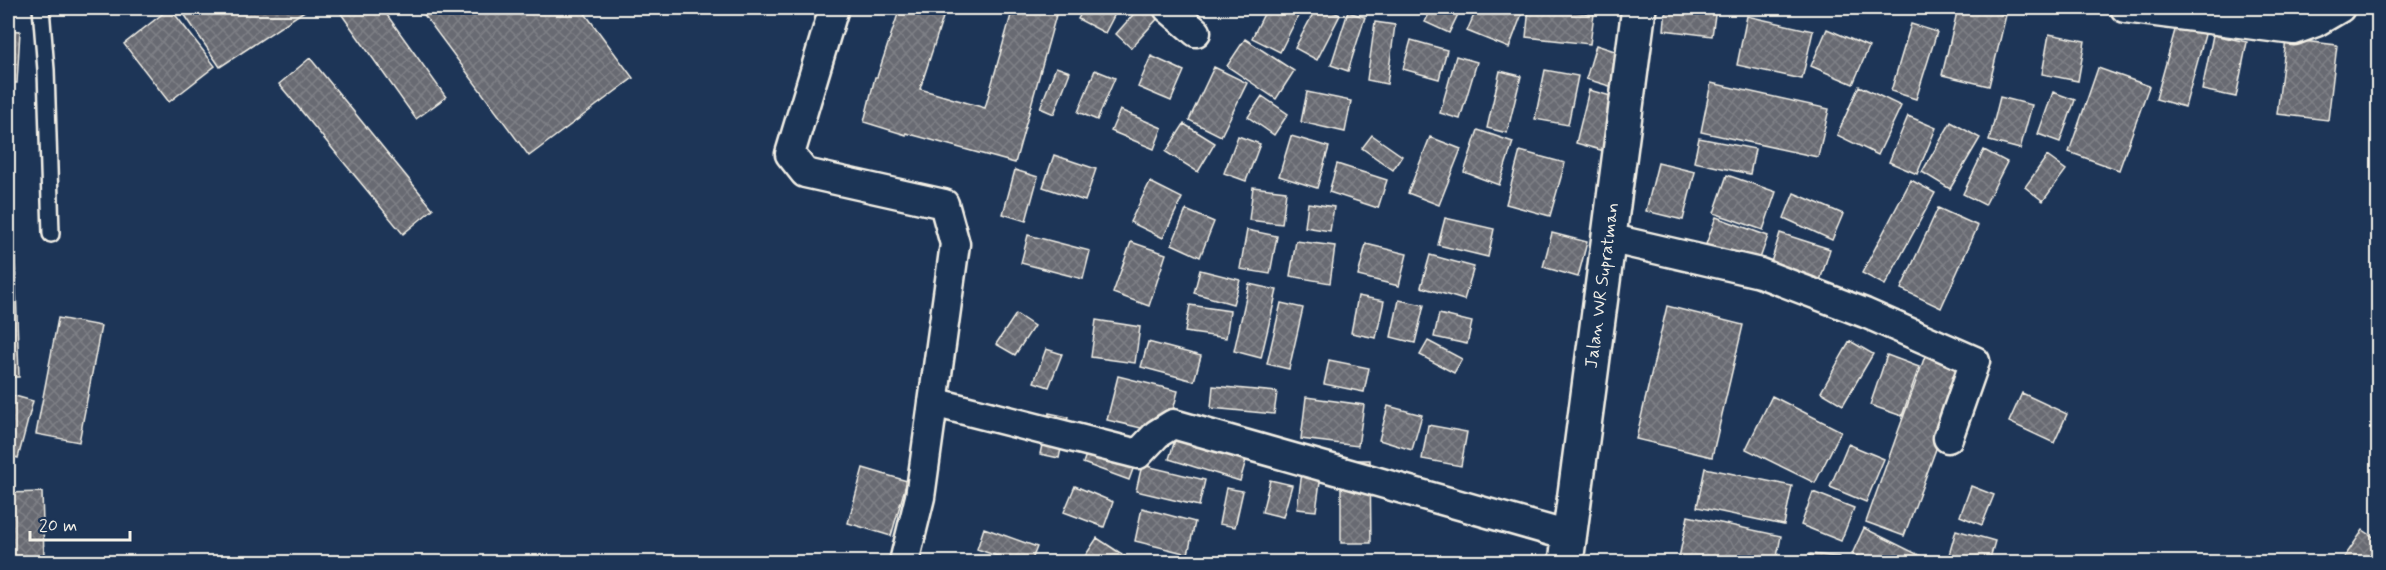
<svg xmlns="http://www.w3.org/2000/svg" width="2386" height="570" font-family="Mynerve,sans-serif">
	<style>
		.building { fill: url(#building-cross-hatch); stroke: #f4f1e8; stroke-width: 1.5 }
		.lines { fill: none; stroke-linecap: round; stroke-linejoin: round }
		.service-casing { stroke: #f4f1e8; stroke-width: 20 }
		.minor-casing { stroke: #f4f1e8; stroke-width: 33 }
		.secondary-casing { stroke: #f4f1e8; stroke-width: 38 }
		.service { stroke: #1d3557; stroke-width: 15 }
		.minor { stroke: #1d3557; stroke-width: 28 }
		.secondary { stroke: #1d3557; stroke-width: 33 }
		.labels { text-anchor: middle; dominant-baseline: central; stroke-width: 4.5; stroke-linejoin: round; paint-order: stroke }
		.street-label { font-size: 18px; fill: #f4f1e8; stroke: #1d3557 }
	</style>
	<defs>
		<pattern id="building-cross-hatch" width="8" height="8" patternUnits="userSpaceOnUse" patternTransform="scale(1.5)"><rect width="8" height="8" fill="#686a72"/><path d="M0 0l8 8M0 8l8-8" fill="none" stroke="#7e8086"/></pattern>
	</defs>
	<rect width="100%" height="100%" fill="#1d3557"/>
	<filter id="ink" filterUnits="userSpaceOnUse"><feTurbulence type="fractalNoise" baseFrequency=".0167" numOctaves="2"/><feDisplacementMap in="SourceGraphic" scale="12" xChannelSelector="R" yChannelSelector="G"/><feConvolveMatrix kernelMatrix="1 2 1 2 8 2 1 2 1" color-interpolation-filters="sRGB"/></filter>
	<g filter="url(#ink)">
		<path class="building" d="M170 8 215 66 169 102 124 44Z
			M180 8H309L220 67Z
			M337 8H382L446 97 416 119Z
			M419 8H581L633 78 529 156Z
			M900 8H946L920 89 985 108 1013 8H1058L1015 163 906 133V135L864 122 875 77H877Z
			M1084 8H1118L1105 33 1078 19Z
			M1139 8H1149L1159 17 1131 48 1116 34Z
			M1267 8H1302L1280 52 1252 38Z
			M1316 8H1326L1340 15 1317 60 1295 48Z
			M1432 8H1461L1449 33 1425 22Z
			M1477 8H1514L1523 11 1509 48 1467 31Z
			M1529 8 1594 14 1590 44 1526 37Z
			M1666 8H1716L1712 36 1664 30Z
			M1958 8H1977L2006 15 1989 86 1942 75Z
			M2285 8H2309L2305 20 2283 13Z
			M1348 12 1365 17 1348 71 1331 65Z
			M1747 16 1813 31 1802 79 1737 65Z
			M1375 22 1395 25 1387 84 1367 80Z
			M2177 23 2206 31 2185 107 2156 99Z
			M1911 24 1937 32 1916 99 1891 91Z
			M1827 29 1869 47 1853 84 1811 66Z
			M8 30 20 31 17 83H8Z
			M2049 34 2085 41 2078 81 2042 74Z
			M2213 35 2247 42 2236 97 2202 90Z
			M1245 39 1294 71 1276 99 1227 66Z
			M2286 39 2337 45 2328 120 2277 114Z
			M1411 40 1447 50 1439 79 1403 69Z
			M1596 45 1624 54 1613 87 1586 79Z
			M1151 56 1184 71 1171 101 1138 87Z
			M1456 56 1477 62 1460 119 1440 113Z
			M310 58 433 209 403 234 279 84Z
			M1056 67 1070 72 1054 114 1040 108Z
			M1214 67 1247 83 1221 136 1189 120Z
			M2098 68 2149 86 2119 170 2069 152Z
			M1095 70 1115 78 1097 120 1078 112Z
			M1545 70 1578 76 1568 125 1535 119Z
			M1500 71 1521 76 1507 133 1487 128Z
			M1711 83 1829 109 1818 157 1701 132Z
			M1859 86 1901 106 1878 155 1837 135Z
			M1589 90 1618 98 1604 151 1576 143Z
			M1307 92 1351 101 1345 132 1301 122Z
			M2053 92 2075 100 2060 142 2038 134Z
			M1262 96 1288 114 1274 135 1248 117Z
			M2000 97 2032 105 2020 149 1989 141Z
			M8 106H10L19 377H8Z
			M1120 110 1162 128 1154 149 1111 131Z
			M1908 116 1936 128 1917 174 1889 162Z
			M1951 122 1980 138 1950 189 1922 172Z
			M1184 124 1215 143 1198 172 1166 152Z
			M1478 130 1513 142 1499 185 1464 172Z
			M1372 135 1402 156 1393 170 1362 148Z
			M1238 136 1260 144 1246 181 1224 173Z
			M1291 136 1329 147 1317 188 1279 176Z
			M1430 137 1461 149 1439 205 1408 193Z
			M1699 138 1755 149 1750 174 1694 162Z
			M1984 150 2007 162 1985 205 1963 194Z
			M1520 151 1565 163 1550 216 1506 204Z
			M1054 155 1096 169 1085 201 1043 187Z
			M2047 156 2066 170 2043 201 2025 187Z
			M1658 163 1695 172 1683 220 1646 211Z
			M1337 164 1387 180 1378 208 1329 192Z
			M1015 170 1038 177 1026 221 1003 214Z
			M1727 175 1776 192 1763 230 1714 213Z
			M1911 180 1935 193 1885 285 1862 273Z
			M1150 182 1182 198 1163 238 1130 222Z
			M1253 187 1286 191 1282 224 1249 220Z
			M1794 193 1843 214 1832 240 1784 218Z
			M1308 203 1334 207 1330 231 1305 227Z
			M1938 208 1978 226 1941 308 1901 289Z
			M1186 210 1214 222 1200 257 1172 244Z
			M1716 217 1768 236 1757 267 1705 247Z
			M1445 218 1494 229 1488 257 1438 245Z
			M1247 230 1277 236 1270 274 1240 269Z
			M1552 233 1587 242 1578 277 1543 267Z
			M1780 233 1830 249 1819 284 1769 269Z
			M1028 235 1090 251 1083 279 1021 263Z
			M1296 241 1335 246 1330 283 1290 276Z
			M1131 242 1166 254 1149 306 1113 293Z
			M1366 244 1407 254 1399 286 1358 276Z
			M1430 255 1474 267 1464 300 1421 287Z
			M1200 270 1240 280 1233 304 1194 293Z
			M1249 284 1277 290 1261 358 1234 351Z
			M1358 296 1384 301 1376 338 1351 333Z
			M1399 300 1424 305 1415 343 1391 337Z
			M1281 303 1303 308 1289 369 1267 364Z
			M1190 305 1230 311 1226 338 1185 332Z
			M1667 306 1743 325 1712 457 1636 439Z
			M1016 314 1034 326 1015 355 996 344Z
			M1439 314 1472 322 1467 344 1434 337Z
			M58 318 101 326 79 442 36 434Z
			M1096 320 1140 327 1135 363 1091 357Z
			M1428 341 1462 359 1454 373 1420 355Z
			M1850 341 1873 354 1843 405 1821 392Z
			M1148 342 1201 356 1194 381 1141 367Z
			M1046 349 1062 354 1049 387 1034 382Z
			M1887 355 1919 367 1902 416 1870 405Z
			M1925 356 1965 370 1904 536 1866 522Z
			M1329 360 1369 368 1364 392 1324 384Z
			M1118 376 1178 391 1167 434 1107 420Z
			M1213 386 1277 392 1274 414 1211 408Z
			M2022 393 2067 414 2054 443 2009 422Z
			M8 394 33 401 18 458 8 455Z
			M1772 396 1841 431 1815 483 1746 449Z
			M1306 397 1364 405 1358 446 1301 439Z
			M1388 406 1422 415 1412 450 1379 440Z
			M1049 413 1068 417 1059 458 1040 454Z
			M1180 424 1250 446 1240 481 1169 459Z
			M1428 425 1467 432 1461 466 1422 459Z
			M1095 430 1141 447 1129 480 1083 463Z
			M1848 444 1884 459 1866 502 1830 487Z
			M1305 450 1324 452 1316 511 1297 509Z
			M1341 460H1370L1371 543H1341Z
			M1142 465 1205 480 1199 506 1136 491Z
			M863 468 907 481 891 536 848 523Z
			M1705 468 1792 486 1784 525 1697 507Z
			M1270 480 1292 485 1283 517 1262 512Z
			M1075 486 1113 502 1104 527 1064 512Z
			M1971 486 1994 495 1982 525 1960 516Z
			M1226 488 1243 491 1235 527 1219 524Z
			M42 492 44 557 8 559V493Z
			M1813 492 1854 508 1841 541 1801 525Z
			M1142 508 1195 522 1188 554 1135 541Z
			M1688 516 1781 536 1776 562H1678Z
			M984 528 1037 547 1031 562H1014L977 549Z
			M1864 528 1929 560 1928 562H1870L1852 554Z
			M1956 530 1995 541 1989 562H1947Z
			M2363 530 2378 540V562H2341Z
			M1097 538 1131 560 1129 562H1081Z
			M1810 554 1839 557V562H1809Z"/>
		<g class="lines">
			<g class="service-casing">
				<path id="service" d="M41 8 46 70 51 234"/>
			</g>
			<g class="minor-casing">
				<path id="minor" d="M834 8 790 154 805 173 944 204 955 244 920 497 904 562
					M1168 8 1196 32
					M2125 8 2294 30 2316 22 2340 8
					M1608 238 1760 273 1865 313 1975 361 1948 438
					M933 402 1138 454 1157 434 1173 424 1569 536"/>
			</g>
			<g class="secondary-casing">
				<g id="secondary">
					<path id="s1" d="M1566 562 1639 8"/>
				</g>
			</g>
			<use href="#service" class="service"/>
			<use href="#minor" class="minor"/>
			<use href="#secondary" class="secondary"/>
		</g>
	</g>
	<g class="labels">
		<g class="street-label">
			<text stroke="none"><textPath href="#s1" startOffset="279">Jalan WR Supratman</textPath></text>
		</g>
	</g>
	<rect width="2386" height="570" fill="none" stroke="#1d3557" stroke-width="30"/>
	<rect x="15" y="15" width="2356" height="540" fill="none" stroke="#f4f1e8" stroke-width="2" filter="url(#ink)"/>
	<path d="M30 531v9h100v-9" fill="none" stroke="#f4f1e8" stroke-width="3"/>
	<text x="39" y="531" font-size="18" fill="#f4f1e8" stroke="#1d3557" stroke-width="4.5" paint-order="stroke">20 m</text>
</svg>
